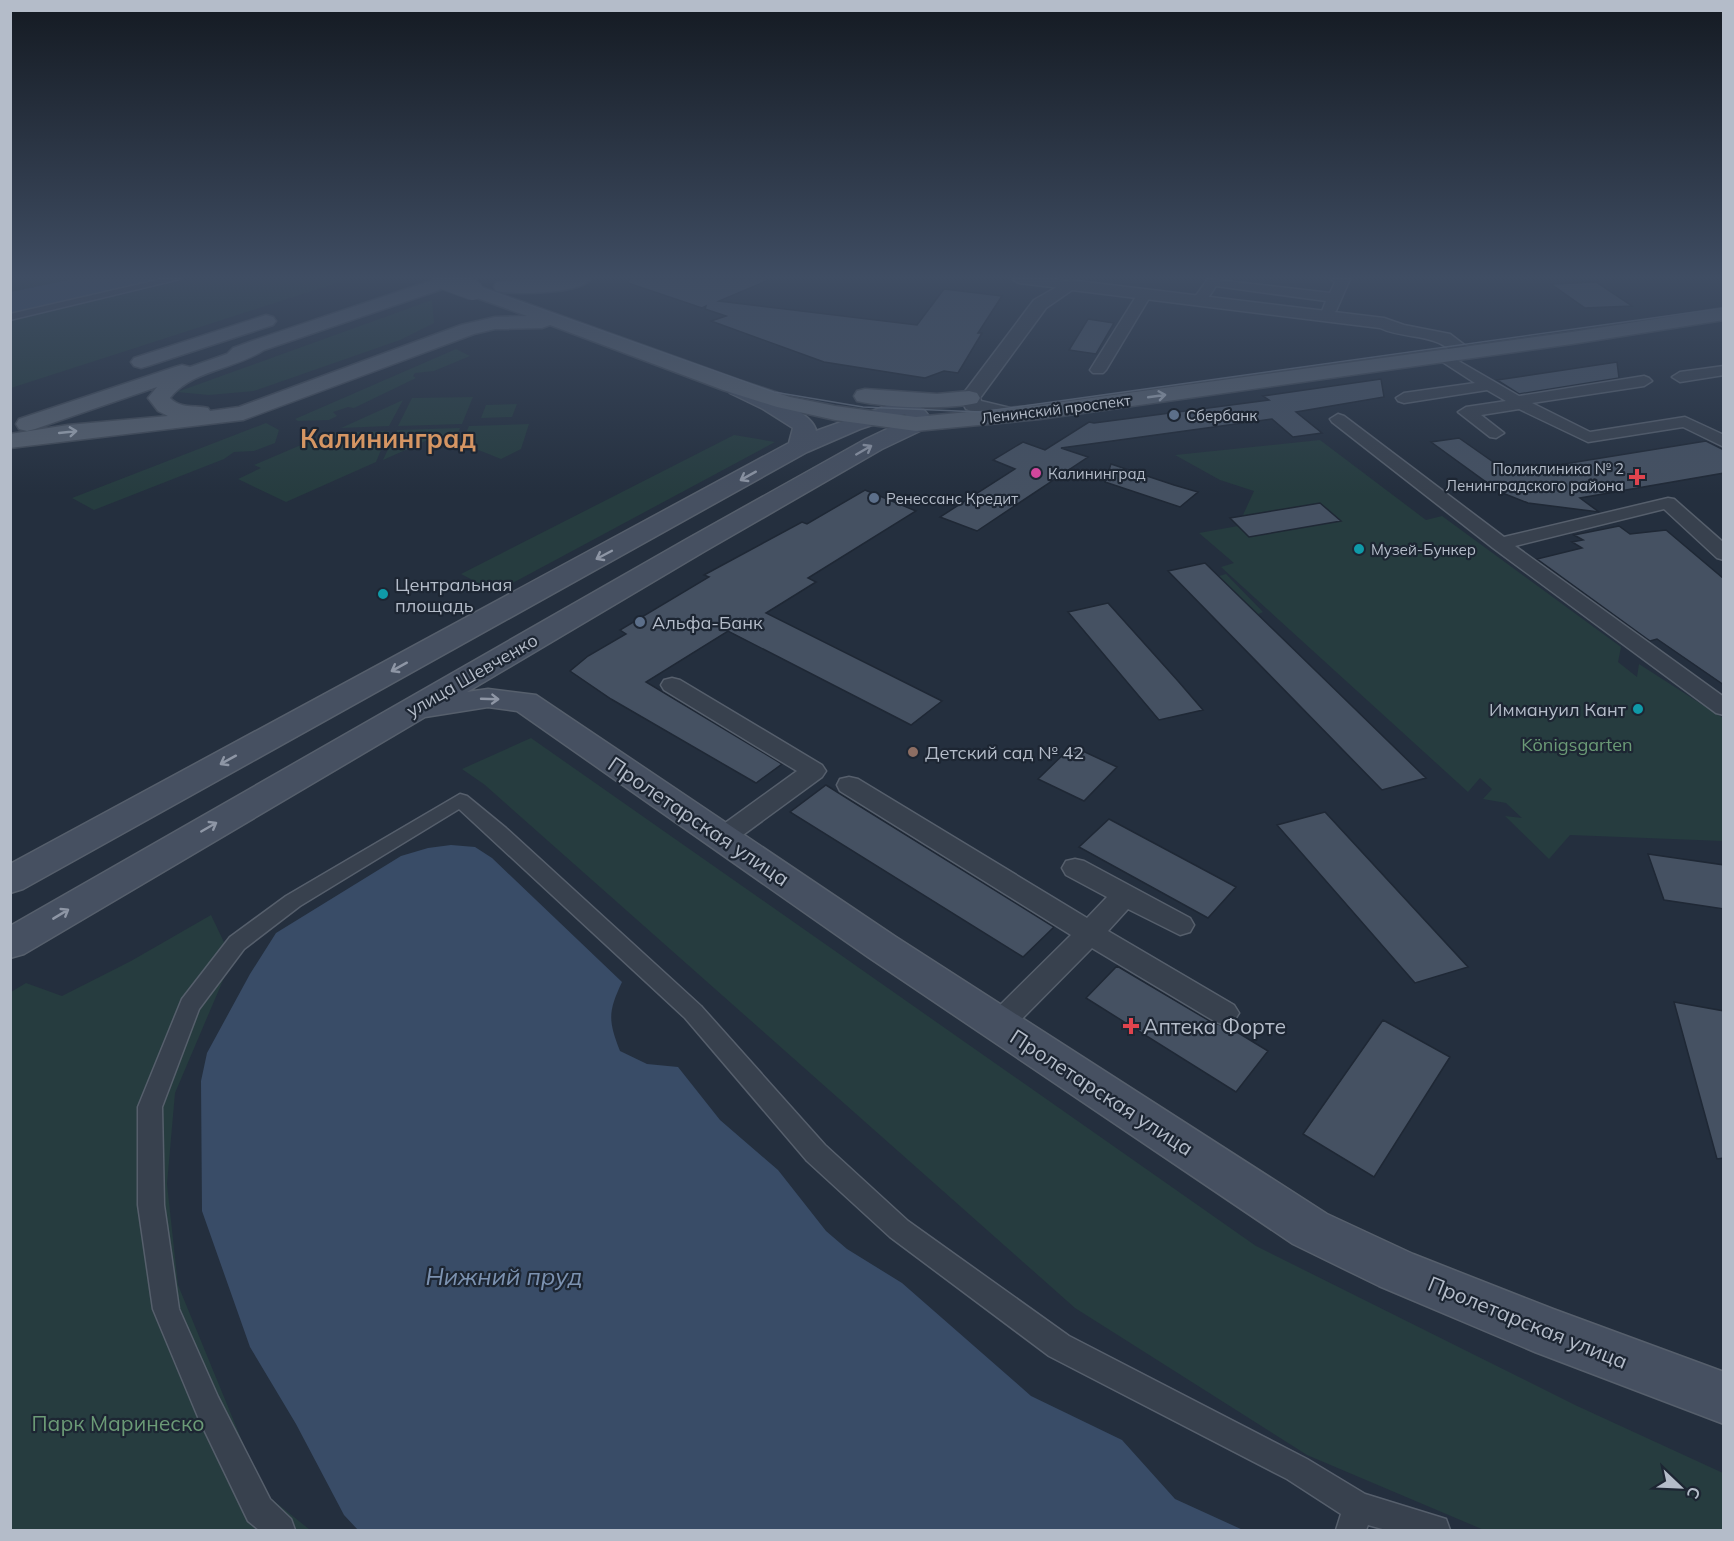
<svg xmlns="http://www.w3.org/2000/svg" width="1734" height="1541" font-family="Mulish,sans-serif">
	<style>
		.green { fill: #263c3f }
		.water { fill: #394c67 }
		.building { fill: #455162; stroke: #1f2835; stroke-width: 1.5 }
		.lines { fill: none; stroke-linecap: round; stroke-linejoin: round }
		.pedestrian-casing { stroke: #565f6c; stroke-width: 3 }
		.minor-casing { stroke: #565f6c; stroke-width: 3 }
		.tertiary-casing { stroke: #565f6c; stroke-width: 3 }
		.secondary-casing { stroke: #565f6c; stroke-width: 3 }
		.primary-casing { stroke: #414a57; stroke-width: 3 }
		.pedestrian { fill: #38414e; fill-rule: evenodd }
		.minor { fill: #38414e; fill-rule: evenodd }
		.tertiary { fill: #38414e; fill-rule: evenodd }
		.secondary { fill: #465061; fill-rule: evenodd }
		.primary { fill: #56606e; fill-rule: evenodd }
		.tram { stroke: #5a6575; stroke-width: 1.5 }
		.primary-bridge-casing { stroke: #414a57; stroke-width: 22; stroke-linecap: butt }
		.primary-bridge { stroke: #56606e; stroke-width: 20 }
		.oneway { stroke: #a1aab7 }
		.oneway2 { stroke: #8e96a5 }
		.service-dot { fill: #5c6f8a; stroke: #1d2633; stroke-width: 2 }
		.hotel-dot { fill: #d1479c; stroke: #1d2633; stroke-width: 2 }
		.health-dot { fill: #e0444e; stroke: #1d2633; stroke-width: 2 }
		.culture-dot { fill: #0f9aa8; stroke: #1d2633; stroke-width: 2 }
		.education-dot { fill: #8d6e63; stroke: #1d2633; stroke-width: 2 }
		.labels { text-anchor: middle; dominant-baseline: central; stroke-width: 4.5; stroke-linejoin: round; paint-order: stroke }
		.far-street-label { font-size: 15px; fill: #b4bcc9; stroke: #1d2633 }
		.far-poi-label { font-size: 15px; fill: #b4bcc9; stroke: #1d2633; text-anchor: start }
		.poi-label { font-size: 18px; fill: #b4bcc9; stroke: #1d2633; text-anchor: start }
		.street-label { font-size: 18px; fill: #b4bcc9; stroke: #1d2633 }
		.park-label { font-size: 18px; fill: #6b9a76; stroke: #1d2633 }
		.near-street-label { font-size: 21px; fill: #b4bcc9; stroke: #1d2633 }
		.near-poi-label { font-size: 21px; fill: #b4bcc9; stroke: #1d2633; text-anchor: start }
		.near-park-label { font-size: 21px; fill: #6b9a76; stroke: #1d2633 }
		.near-water-label { font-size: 24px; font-style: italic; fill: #7c92b1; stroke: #1d2633 }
		.far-town-label { font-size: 26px; font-weight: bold; fill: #d59563; stroke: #1d2633 }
	</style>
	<rect width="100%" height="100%" fill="#242f3e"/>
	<path class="green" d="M11 279H74L11 292Z
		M190 279H349L11 388 10 320Z
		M432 300 434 323 400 340 254 391 209 395 177 392Z
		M456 349 470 356 434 371 415 373 413 376 416 378 354 408 348 407 333 412 337 416 329 420 298 421 295 419Z
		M473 397 462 424 398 426 412 398Z
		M403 400 389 426 341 428Z
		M517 404 512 417 481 418 486 405Z
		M266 423 279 430 275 443 254 451 234 452 224 459 94 510 72 498Z
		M529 424 521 449 501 459 461 443 469 426Z
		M460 428 455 440 439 435 383 460 397 430Z
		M389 431 376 462 286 502 238 479 261 468 254 465 329 433Z
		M734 435 775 442 496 592 461 574Z
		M1320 440 1426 520 1442 516 1621 647 1618 662 1637 677 1639 664 1723 718V841L1570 835 1549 859 1505 816 1522 818 1506 803 1483 799 1492 789 1480 778 1468 792 1221 567 1234 563 1199 533 1238 526 1254 491 1220 480 1175 455Z
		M1226 574 1263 612 1247 619 1205 580Z
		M531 738 1256 1246 1575 1405 1723 1473V1530H1484L1307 1455 1075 1308 485 785 462 769Z
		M211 915 232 959 175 1093 167 1184 178 1285 263 1492 310 1530H11V992L26 983 62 996 131 961Z"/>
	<path class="water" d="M74 279H165L11 315 10 292Z
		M451 845 475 847 492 858 622 982C608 1012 608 1020 620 1051L647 1064 678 1067 720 1120 778 1170 826 1231 847 1249 902 1283 1031 1396 1122 1440 1175 1499 1243 1530H358L344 1515 296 1424 250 1347 202 1211 201 1081 207 1053 250 974 276 933 401 856 428 848Z"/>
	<path class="building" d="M629 279H771L719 301 917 325 944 289 1002 296 978 333H982L958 373 944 371 925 378 824 362 711 321 726 316 705 309 706 306 702 308 628 283Z
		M1596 282 1632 306 1585 308 1551 284Z
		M1088 319 1114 323 1096 354 1069 350Z
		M1617 362 1619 378 1519 394 1497 380Z
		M1381 379 1384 397 1296 412 1322 433 1293 437 1272 419 1061 448 1088 457 977 531 940 517 1015 469 993 460 1023 442 1045 450 1089 422 1094 423 1269 400 1263 396Z
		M1459 438 1509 473 1706 441 1724 450V473L1580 498 1599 512 1528 503 1500 492 1431 442Z
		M1111 464 1174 485 1198 492 1180 507 1105 482Z
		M865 490 916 511 808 578 816 582 766 613 942 701 911 725 728 631 646 682 782 764 756 783 611 699 570 671 588 656 626 634 620 630 709 577 704 575 802 522 807 524Z
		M1320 503 1341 521 1249 537 1230 518Z
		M1619 526 1630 534 1666 530 1724 579V685L1657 639 1650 641 1537 559 1582 548 1572 542 1583 540 1574 535Z
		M1205 563 1426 778 1382 790 1168 571Z
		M1108 603 1178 681 1203 710 1159 720 1068 612Z
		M1072 746 1117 767 1084 801 1038 779Z
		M826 785 853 802 1054 927 1023 957 790 812Z
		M1325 812 1468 967 1415 983 1277 825Z
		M1109 819 1236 887 1208 918 1079 847Z
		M1648 854 1724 865V909L1664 900Z
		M1117 966 1213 1023 1227 1026 1268 1051 1236 1092 1086 998Z
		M1674 1002 1724 1011V1158L1717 1159Z
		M1383 1020 1450 1057 1374 1177 1303 1134Z"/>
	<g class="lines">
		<g class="pedestrian-casing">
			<path id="pedestrian" d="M162 279H180L10 320V314Z
				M460 794 467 796 506 828 701 1006 825 1145 908 1221 1069 1336 1307 1459 1365 1494 1446 1519 1450 1530H1386L1368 1525 1366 1530H1336L1341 1514 1287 1479 1049 1356 890 1237 807 1161 685 1018 459 809 300 906 244 949 199 1009 162 1107 164 1205 179 1309 218 1397 270 1499 291 1519 295 1530H259L248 1521 198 1417 153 1309 138 1205V1107L182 999 230 937 286 896Z"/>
		</g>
		<g class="minor-casing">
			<path id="minor" d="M1012 279H1052L1074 282 1076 285 1069 289 1019 283Z
				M1208 279 1330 293 1335 282 1331 279H1350L1336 311 1329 315 1322 311 1326 301 1216 286 1204 304H1194L1192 301Z
				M1144 291 1151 295 1106 370 1103 373H1093L1090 370 1137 295Z
				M1443 352 1519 396 1644 376 1649 378 1652 381 1644 386 1532 403 1590 432 1685 417 1724 435V447L1683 427 1588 442 1519 409 1481 415 1504 433 1496 438 1490 437 1458 412 1466 407 1506 401 1487 390 1404 403 1398 401 1396 398 1404 393 1475 383 1438 359 1436 356 1438 353Z
				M1724 366V375L1680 382 1672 377 1680 372Z
				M1338 414 1344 416 1504 537 1668 498 1674 499 1724 543V560L1717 558 1664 509 1515 546 1724 697V715L1716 713 1493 548 1332 422 1330 419Z
				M672 678 680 680 822 765 826 771 822 777 732 843 723 846 714 843 710 837 714 831 797 771 664 690 661 685 664 680Z
				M849 777 858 779 1087 918 1107 897 1066 875 1062 868 1066 861 1075 859 1084 861 1190 918 1194 925 1190 932 1180 935 1128 909 1108 931 1234 1005 1239 1013 1234 1021 1224 1025 1214 1021 1092 948 1008 1033 998 1037 988 1033 983 1025 988 1017 1071 935 840 791 837 785 840 779Z"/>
		</g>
		<g class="tertiary-casing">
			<path id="tertiary" d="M1069 280 1384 318 1404 325 1450 334 1475 353 1473 357C1458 361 1452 349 1439 343 1422 335 1399 337 1380 328L1072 290 1046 308 980 398 981 401 1023 411 1026 415 1023 419C1005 424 983 416 966 409L960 398 1034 300Z"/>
		</g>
		<g class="secondary-casing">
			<path id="secondary" d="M738 382C755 386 815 413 816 431L886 406 877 399 880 394C898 390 919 402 929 416L924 429 882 449 705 551 467 692 488 689 536 695 896 937 1327 1214 1413 1254 1553 1309 1724 1372V1424L1535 1352 1379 1286 1293 1244 868 957 517 711 488 707 425 717 24 954 10 958V926L687 539 866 439 906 420 907 417 905 414 860 429 807 452 23 889 10 893V864L789 443 793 428 763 409 730 393 727 388 730 383Z"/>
		</g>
		<g class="primary-casing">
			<path id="primary" d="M436 279H463L460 283 264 350C236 369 192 370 170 398 181 409 194 405 208 408L210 411 239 407 461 325 495 317 527 316 466 294 464 290 466 286 473 284 739 380 790 397 835 406 916 417 1040 405 1572 332 1724 308V320L1572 344 1040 419 916 431 835 420 777 407 723 390 550 325 542 328 495 329 474 334 243 420 10 448V434L68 425 168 416 158 411 148 398 157 387 35 429 27 431 19 429 16 424 19 419 175 367 182 365 190 367 227 354 233 348 252 341Z
				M561 279H591C580 294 514 295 496 291L494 287 496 283 503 281Z
				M266 315 273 317 276 321 273 325 148 366 141 368 134 366 131 362 134 358Z
				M865 389 937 394 969 391 977 393 980 398 977 403C946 410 888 408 857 401L854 396 857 391Z"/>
		</g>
		<use href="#pedestrian" class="pedestrian"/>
		<use href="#minor" class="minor"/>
		<use href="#tertiary" class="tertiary"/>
		<use href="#secondary" class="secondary"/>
		<use href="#primary" class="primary"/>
		<path class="tram" d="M457 279 774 392 863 407 981 412 1724 308"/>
		<g class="primary-bridge-casing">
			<path id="primary-bridge" d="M443 279 473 290"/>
		</g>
		<use href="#primary-bridge" class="primary-bridge"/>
	</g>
	<defs><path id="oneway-shaft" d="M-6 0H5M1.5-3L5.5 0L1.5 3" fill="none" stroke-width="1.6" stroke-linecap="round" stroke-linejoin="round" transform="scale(1.5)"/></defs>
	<g class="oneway">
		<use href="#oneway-shaft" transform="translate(1157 396) rotate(-8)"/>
		<use href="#oneway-shaft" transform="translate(68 432) rotate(-6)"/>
	</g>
	<g class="oneway2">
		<use href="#oneway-shaft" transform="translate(864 450) rotate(-30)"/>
		<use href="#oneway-shaft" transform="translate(748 476) rotate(151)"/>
		<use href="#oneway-shaft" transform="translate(604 555) rotate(152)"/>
		<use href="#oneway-shaft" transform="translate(399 667) rotate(151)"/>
		<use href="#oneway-shaft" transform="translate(490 699) rotate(2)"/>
		<use href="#oneway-shaft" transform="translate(228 760) rotate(151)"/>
		<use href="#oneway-shaft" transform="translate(209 827) rotate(-30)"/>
		<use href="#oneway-shaft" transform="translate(61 914) rotate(-31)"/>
	</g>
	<linearGradient id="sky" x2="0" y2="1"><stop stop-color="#141a22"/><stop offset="0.56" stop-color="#3f4d63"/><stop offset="1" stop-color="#3f4d63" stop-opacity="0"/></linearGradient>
	<rect width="1734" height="495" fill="url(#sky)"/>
	<g class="service-dot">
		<circle cx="1174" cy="415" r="6"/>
		<circle cx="874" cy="498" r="6"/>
		<circle cx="640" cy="622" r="6"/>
	</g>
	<circle class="hotel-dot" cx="1036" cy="473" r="6"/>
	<g class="health-dot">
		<path d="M1634 468h6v6h6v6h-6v6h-6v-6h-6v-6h6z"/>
		<path d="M1128 1017h6v6h6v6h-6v6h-6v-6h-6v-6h6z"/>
	</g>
	<g class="culture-dot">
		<circle cx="1359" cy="549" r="6"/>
		<circle cx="383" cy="594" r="6"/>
		<circle cx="1638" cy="709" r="6"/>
	</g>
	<circle class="education-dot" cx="913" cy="752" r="6"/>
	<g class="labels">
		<g class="far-street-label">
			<text transform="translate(1056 409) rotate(-7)">Ленинский проспект</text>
		</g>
		<g class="far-poi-label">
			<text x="1186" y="415">Сбербанк</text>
			<text x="1624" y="468" text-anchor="end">Поликлиника № 2<tspan x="1624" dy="17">Ленинградского района</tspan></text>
			<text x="1048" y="473">Калининград</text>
			<text x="886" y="498">Ренессанс Кредит</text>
			<text x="1371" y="549">Музей-Бункер</text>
		</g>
		<g class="poi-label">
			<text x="395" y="584">Центральная<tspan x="395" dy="21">площадь</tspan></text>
			<text x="652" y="622">Альфа-Банк</text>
			<text x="1626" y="709" text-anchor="end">Иммануил Кант</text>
			<text x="925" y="752">Детский сад № 42</text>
		</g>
		<g class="street-label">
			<text transform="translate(472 675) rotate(-30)">улица Шевченко</text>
		</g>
		<g class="park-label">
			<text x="1577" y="744">Königsgarten</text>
		</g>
		<g class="near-street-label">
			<text transform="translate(699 821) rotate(34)">Пролетарская улица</text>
			<text transform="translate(1102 1092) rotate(33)">Пролетарская улица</text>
			<text transform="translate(1528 1322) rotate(22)">Пролетарская улица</text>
		</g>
		<g class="near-poi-label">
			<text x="1143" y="1026">Аптека Форте</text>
		</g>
		<g class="near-park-label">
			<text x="118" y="1423">Парк Маринеско</text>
		</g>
		<g class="near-water-label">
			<text x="504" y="1276">Нижний пруд</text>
		</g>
		<g class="far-town-label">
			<text x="388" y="438">Калининград</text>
		</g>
	</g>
	<rect width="1734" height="1541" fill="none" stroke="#b4bcc9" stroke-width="24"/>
	<g transform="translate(1680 1487) rotate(113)" stroke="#1d2633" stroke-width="4.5" paint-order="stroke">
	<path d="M0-4.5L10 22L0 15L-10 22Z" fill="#b4bcc9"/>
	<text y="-9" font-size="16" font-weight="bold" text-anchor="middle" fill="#b4bcc9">С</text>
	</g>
</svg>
